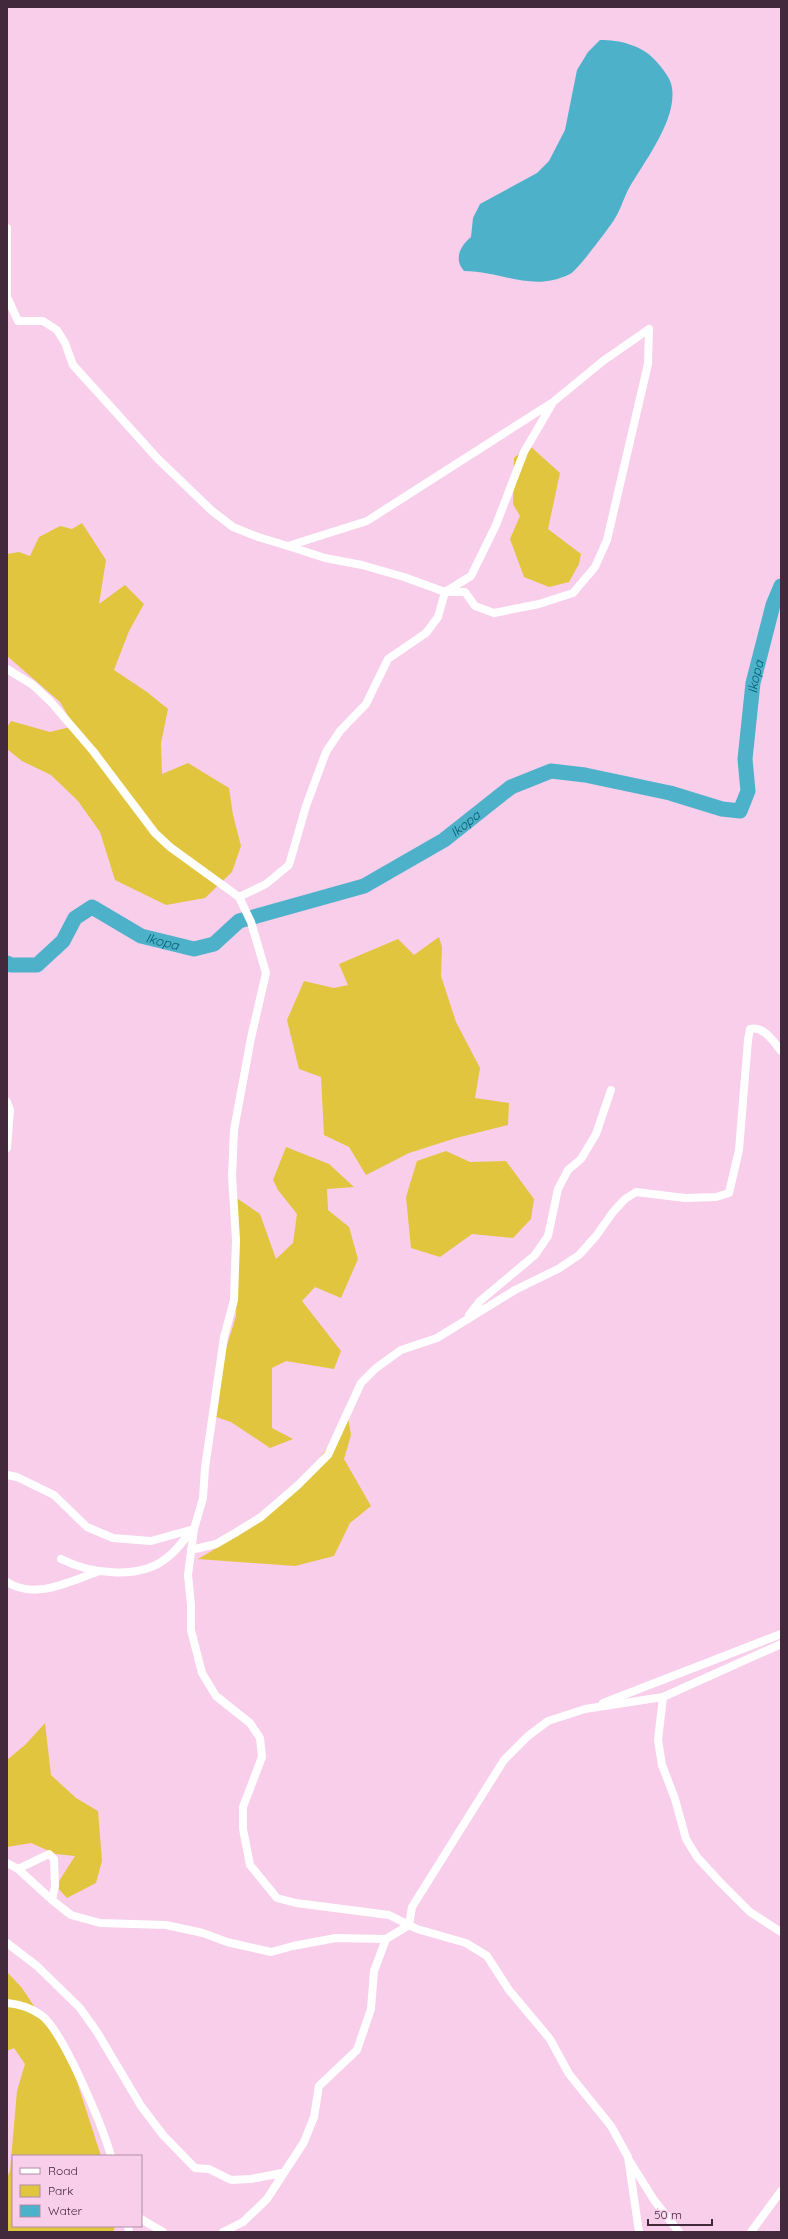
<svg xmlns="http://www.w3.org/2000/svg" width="788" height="2239" font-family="Quicksand,sans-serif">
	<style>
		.green { fill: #e1c53e }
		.water { fill: #4db1ca }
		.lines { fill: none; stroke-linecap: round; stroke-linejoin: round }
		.river { stroke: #4db1ca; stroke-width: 15 }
		.minor { stroke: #fff; stroke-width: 8 }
		.labels { text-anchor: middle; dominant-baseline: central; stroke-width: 3; stroke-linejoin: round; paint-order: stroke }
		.water-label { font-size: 13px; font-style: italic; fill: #005b6c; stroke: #f8ceeb }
	</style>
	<rect width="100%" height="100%" fill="#f8ceeb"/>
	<path class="green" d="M529 445 560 473 548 529 581 554 579 564 569 582 549 587 524 577 510 539 520 516 513 504 514 458Z
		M82 523 106 560 99 604 125 585 144 604 129 631 114 670 147 692 168 709 161 743 162 774 188 763 229 788 233 815 241 846 232 872 205 898 166 905 115 880 100 832 78 801 51 775 22 761 7 749V727L11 721 50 732 74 726 60 702 7 656V554L19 552 30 556 39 537 60 526 72 529Z
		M439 937 442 947 441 976 456 1022 480 1068 475 1098 509 1103 508 1125 456 1138 409 1153 366 1175 349 1147 324 1135 321 1077 299 1069 287 1020 304 981 334 988 348 985 339 964 398 939 414 955Z
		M286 1147 329 1164 354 1187 327 1189 328 1210 349 1227 358 1259 341 1298 315 1287 302 1301 341 1351 334 1369 286 1361 272 1368V1428L293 1439 270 1448 231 1422 216 1417 224 1355 236 1316 238 1262 235 1197 260 1214 276 1259 293 1243 297 1214 278 1190 273 1180Z
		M446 1151 470 1162 506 1161 534 1199 531 1219 513 1238 472 1234 440 1257 411 1248 406 1197 417 1161Z
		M348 1418 351 1435 344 1459 371 1506 350 1523 334 1556 295 1566 198 1559C239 1536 282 1505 312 1468 325 1452 336 1435 348 1418Z
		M45 1723 51 1775 76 1798 98 1811 102 1861 96 1883 67 1898 56 1886 75 1856 56 1854 31 1843 7 1847V1760L26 1744Z
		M7 1972 22 1988 70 2060 101 2156H13V2226H115L113 2232H7V2178L10 2171 17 2091 25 2064 14 2048 7 2051Z"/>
	<path class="water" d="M600 40C620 40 641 45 655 60 662 68 671 78 672 88 677 121 643 163 628 190 623 200 620 211 614 220 608 229 577 271 570 274 532 293 502 271 464 271 453 259 461 245 471 237L473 218 480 204 537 173 549 161 565 130 577 70 588 52Z"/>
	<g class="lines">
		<path class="river" id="s1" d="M7 963 11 965H37L63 941 75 918 92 907 141 936 194 949 214 944 239 921 364 886 444 840 511 787 551 771 585 775 670 793 722 809 740 811 748 791 745 759 753 683 773 605 781 586"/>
		<path class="minor" d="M7 228V303
			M8 299 18 321H43L57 330 65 343 73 365 158 459 211 510 233 527 258 537 288 546 367 521 553 402 603 361 649 329
			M288 546 325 558 362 565 404 577 445 592H465L475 606 494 613 539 604 573 593 595 567 607 540 648 364 649 329
			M7 669 33 685 50 701 93 751 155 833 170 847 239 897 251 922 266 973 251 1038 234 1130 232 1176 236 1240 234 1300 224 1337 205 1468 203 1498 194 1529 188 1575 191 1605V1630L202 1673 216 1696 250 1723 260 1738 262 1757 243 1807V1829L250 1865 277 1898 296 1903 389 1915 417 1929 466 1943 487 1956 509 1990 550 2039 569 2074 611 2126 628 2157 639 2232
			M239 897 266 884 289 865 306 806 326 752 340 731 366 704 388 659 426 633 438 617 445 592 471 576 496 525 524 452 552 404
			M7 1102 10 1110 7 1148
			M469 1315 480 1301 535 1255 548 1236 558 1189 568 1170 581 1159 596 1134 611 1090
			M7 1475 17 1477 54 1495 87 1527 113 1538 151 1541 194 1529
			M191 1550 216 1544 235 1533 261 1517 298 1485 328 1455 361 1383 376 1368 401 1350 437 1338 515 1290 558 1269 579 1255 596 1236 613 1212 625 1199 636 1192 685 1198 716 1197 729 1193 739 1150 748 1040 750 1029C763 1025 774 1042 781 1051
			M61 1559C91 1574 141 1581 169 1556 178 1549 185 1538 193 1529
			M7 1582C35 1600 68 1582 97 1572
			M663 1697 658 1740 662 1765 675 1799 686 1839 697 1857 719 1881 750 1912 781 1932
			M603 1703 781 1634
			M7 1863 18 1869 49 1854 54 1859 55 1886 52 1900 71 1915 100 1923 166 1925 203 1933 227 1942 271 1952 293 1946 336 1938 386 1939 409 1925 412 1907 504 1760 528 1736 548 1721 585 1709 663 1697 781 1644
			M18 1869 52 1900
			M7 1943 37 1966 80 2008 97 2032 141 2106 163 2135 195 2168 209 2169 231 2180 251 2179 282 2173
			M7 2003C19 2004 31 2008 41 2015 63 2030 103 2128 111 2156
			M629 2160 654 2200 679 2232
			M141 2219 163 2232
			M128 2226 129 2232
			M223 2232 243 2222 267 2199 304 2142 314 2117 319 2086 357 2050 371 2009 374 1971 386 1939
			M751 2232 781 2191"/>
	</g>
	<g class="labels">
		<g class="water-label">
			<text stroke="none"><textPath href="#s1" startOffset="959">Ikopa</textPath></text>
			<text stroke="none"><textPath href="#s1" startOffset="527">Ikopa</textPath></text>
			<text stroke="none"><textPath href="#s1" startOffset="191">Ikopa</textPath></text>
		</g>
	</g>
	<rect width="788" height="2239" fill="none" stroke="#43293c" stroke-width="16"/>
	<rect x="12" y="2155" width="130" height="72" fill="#f8ceeb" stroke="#b08ca5"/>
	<rect x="20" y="2168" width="20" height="6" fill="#ffffff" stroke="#b08ca5"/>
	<text x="48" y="2175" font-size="12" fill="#43293c">Road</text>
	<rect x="20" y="2185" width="20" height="12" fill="#e1c53e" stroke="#b08ca5"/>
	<text x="48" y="2195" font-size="12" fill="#43293c">Park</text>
	<rect x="20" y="2205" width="20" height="12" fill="#4db1ca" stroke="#b08ca5"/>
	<text x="48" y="2215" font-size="12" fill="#43293c">Water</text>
	<path d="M648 2219v6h64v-6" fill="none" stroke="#43293c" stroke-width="2"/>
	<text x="654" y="2219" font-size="12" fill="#43293c" stroke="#f8ceeb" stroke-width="3" paint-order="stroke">50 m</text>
</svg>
